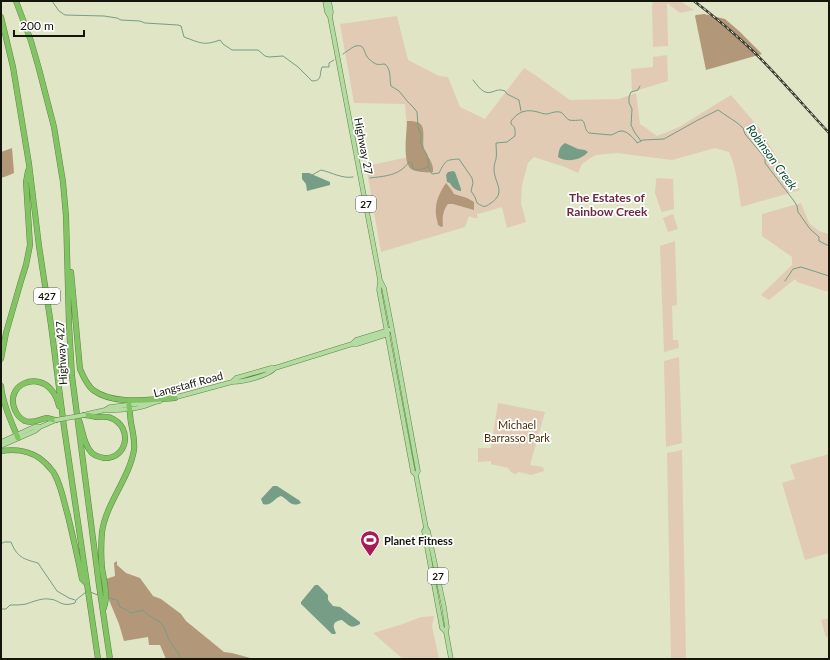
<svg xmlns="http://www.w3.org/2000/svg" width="830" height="660" font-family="Lato,sans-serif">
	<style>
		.green { fill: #e1cbb4 }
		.forest { fill: #b39779 }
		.water { fill: #769d86 }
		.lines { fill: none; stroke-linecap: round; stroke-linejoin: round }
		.stream { stroke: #769d86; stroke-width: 1 }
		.major-casing { stroke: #5c8644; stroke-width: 5 }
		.highway-casing { stroke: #5c8644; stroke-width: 6 }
		.major { stroke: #b4dba1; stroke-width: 4 }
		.highway { stroke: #82c363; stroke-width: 5 }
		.rail-casing { stroke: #3a3c2e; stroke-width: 2.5 }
		.rail { stroke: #fff; stroke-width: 1; stroke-dasharray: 3; stroke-linecap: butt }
		.major-bridge-casing { stroke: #5c8644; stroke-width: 5; stroke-linecap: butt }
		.major-bridge { stroke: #b4dba1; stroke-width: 4 }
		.labels { text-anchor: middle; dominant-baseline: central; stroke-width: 3.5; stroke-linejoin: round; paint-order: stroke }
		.shield { fill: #fff; stroke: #5a5b54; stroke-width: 1 }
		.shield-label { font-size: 10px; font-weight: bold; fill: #14150b }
		.street-label { font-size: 11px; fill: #14150b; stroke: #fff }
		.park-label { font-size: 11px; fill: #4b2e05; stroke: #fff }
		.poi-label { font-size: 11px; font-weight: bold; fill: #14150b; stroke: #fff; text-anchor: start }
		.water-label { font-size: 12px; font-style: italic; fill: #054e30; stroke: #fff }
		.neighbourhood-label { font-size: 12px; font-weight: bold; fill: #6d293f; stroke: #fff }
	</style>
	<rect width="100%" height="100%" fill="#e0e5c6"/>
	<path class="green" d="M653 1H680L694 10 680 13 667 3 668 46 653 47 652 7Z
		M397 16 408 60 439 76 448 77 460 107 485 119 524 68 535 75 570 100 619 99 636 93 640 124 657 136 679 127 731 95 759 128 776 156 800 190 741 207C739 191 736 166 729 152L715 148 672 160 617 153 596 155 589 159 582 164 578 173 565 167 534 157 528 163 522 185 521 203 526 222 507 228 502 207C495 209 483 213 477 214L478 218H474L469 216 465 227 381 252 366 166 409 157 405 104 354 103 340 24Z
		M667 55 668 81 632 92 631 69 653 67V57Z
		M657 178 673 179 674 209 662 212 661 211 655 193 656 180Z
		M801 203 809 223 819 231 829 234V291H825L797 282 795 279 769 300 761 295 792 265V257L762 236V214Z
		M673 214 678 229 668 232 663 218Z
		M675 241 677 305 672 306 673 340H678L679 348 664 352 660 246Z
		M679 357 682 443 666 447 664 361Z
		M498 403 545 412 530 465 543 467 544 471 531 475 519 472 515 474 511 472 508 468 491 464V461L478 462V448H491Z
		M682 450 686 659H671L667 453Z
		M829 454V553L805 560 782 483 795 479 790 465Z
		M434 616 432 626 439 659H403L373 633 403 624 421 617Z
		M829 618V636L826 637 821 620Z"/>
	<path class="forest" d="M704 14 725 19 739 31 762 54 706 70 695 16 696 15Z
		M407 121C412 121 419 121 422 126 425 133 422 142 424 149 427 157 434 162 433 172 427 173 416 172 411 169 402 161 407 132 407 121Z
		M12 148 14 173 7 176 1 178V152Z
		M446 183 451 189 454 194 467 198 474 202V210L453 204H448C443 210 442 218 443 226L441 227 438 225C437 219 435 214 436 208 436 200 441 190 446 183Z
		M117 561V565L126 573 140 578 153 596 161 599 181 614 186 621 224 652 232 653 254 659H166L160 645H149L148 637 124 641 119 624 109 600 106 579 115 576 114 563Z"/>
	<path class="water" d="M565 143 578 149 585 150 588 152C581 160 568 163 558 157 559 151 559 147 565 143Z
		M453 171 455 172 461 189V191C456 191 452 187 450 183L447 182 446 175 448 172Z
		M302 173H309L330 182V185L307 191 306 184 302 179Z
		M273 486H277L297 499 299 500 301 503C291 508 289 500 281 496 274 498 271 507 263 504L261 499Z
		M315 585H318L328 595V600L333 606 340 607 360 622V624C350 629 350 626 342 620 333 621 332 626 336 633L335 634H332L301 604V602Z"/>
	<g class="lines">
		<path class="stream" d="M52 1 59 11 65 15 104 16 117 18 121 20 140 21 145 23 178 25 181 26 184 37C201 43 203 46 220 40L223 44 232 50H258L265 56 269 57 283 56 298 67 312 81C323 81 319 74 322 67H329V63L334 60
			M343 54C346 52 354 46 356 46 364 44 364 51 366 55 368 59 372 62 376 64 379 65 382 64 385 64 392 71 389 78 391 86L399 91 408 102 414 108 417 112 418 127 421 135V140L420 141C421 146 425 150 427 155 429 162 427 167 432 174L439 173C446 160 445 160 459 159L472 178 473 183 471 191 475 197 477 203C484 207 484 208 491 203 507 192 494 183 494 169 494 165 495 162 496 159 497 154 496 148 496 143L507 142 515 136C515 131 516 127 511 124V121C519 111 526 109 538 112 541 113 544 114 547 114 552 113 555 111 560 112 564 113 565 118 569 120 573 121 578 120 582 120 586 123 584 130 589 133L611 135C615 134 618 131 621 131 626 130 635 139 637 143L643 140 664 139 698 120 718 110 736 122 743 128 745 134 765 158V163L794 201 797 206 798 212 810 229 819 237V241L829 246
			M473 80C478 86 483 95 492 92 498 90 499 89 505 91L507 94 519 100 521 111
			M640 86 638 90 631 92 629 97V103L632 109 631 125 635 133 641 141
			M312 175 321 170C331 172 342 179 353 177
			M370 178C385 176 399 176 409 162L412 163 413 169C418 171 423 169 428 167
			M785 281 793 269 801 267 829 276
			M1 544 4 542H11C17 557 23 559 38 563L57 591 69 598 75 600
			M90 592 98 595
			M109 598 117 600 120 607 125 609 131 613 143 610 148 615 160 622 164 627 169 640 182 659
			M1 609H6L10 605C15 605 21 605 26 604 32 602 42 598 48 599 60 599 60 608 75 603L76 600 86 592"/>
		<g class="major-casing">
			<path id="major" d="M325 1 327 12 330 17
				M329 1 331 12 330 17 380 280 379 290 413 472 416 475 426 528 428 531 444 607 447 627 446 632 451 659
				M381 282 384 288 392 329 418 471 416 475
				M352 344 356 340 389 330
				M232 382 236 378 271 368H275L352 344H357L388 334
				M173 398 232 382C243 382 268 376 275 368
				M105 410C113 411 137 409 145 406 150 404 154 402 160 401
				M87 414 105 410 110 407 144 403H149
				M1 442 34 427H40L56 420
				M1 446 35 431 40 427
				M426 528 424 531 442 628 446 632"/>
		</g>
		<g class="highway-casing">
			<path id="highway" d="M16 1 31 41 39 69 54 127 63 182 66 216 69 325 72 376 99 585 110 659
				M1 17 13 67 29 164 39 246 51 325 64 427 98 659
				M71 272 80 369C83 376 87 385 93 390 115 406 150 399 175 398
				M1 359 6 333 21 281 26 265 30 245 26 182 28 171
				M1 386C3 404 11 421 18 438
				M56 420C53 420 49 418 47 418 39 419 34 424 25 421 21 419 17 415 15 410 4 385 38 370 53 392 56 396 58 402 59 406
				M79 420C83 431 83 443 91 452 94 456 99 457 104 458 128 459 133 427 111 418 107 416 101 417 96 417 92 416 88 415 84 415
				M1 451C21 448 37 452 50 468 52 470 54 473 55 475 62 488 64 503 68 516 73 537 78 558 82 579L86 583
				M103 610C109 597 104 582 102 568 101 557 101 544 102 532 106 503 129 479 134 450 135 441 133 432 131 423 130 417 130 411 129 405"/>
		</g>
		<use href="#major" class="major"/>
		<use href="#highway" class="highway"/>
		<g class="rail-casing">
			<path id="rail" d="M694 1C715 17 735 34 754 52 780 78 804 106 829 133"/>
		</g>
		<use href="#rail" class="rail"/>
		<g class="major-bridge-casing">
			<path id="major-bridge" d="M56 420 84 415"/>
		</g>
		<use href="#major-bridge" class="major-bridge"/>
	</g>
	<defs>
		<g id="stadium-pin" transform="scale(1)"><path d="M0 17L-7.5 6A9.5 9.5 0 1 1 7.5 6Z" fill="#a91a56" stroke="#fff"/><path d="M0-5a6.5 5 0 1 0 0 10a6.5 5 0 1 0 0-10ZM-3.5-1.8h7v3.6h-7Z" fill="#fff"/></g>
	</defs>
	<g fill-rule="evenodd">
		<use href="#stadium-pin" x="370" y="540"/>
	</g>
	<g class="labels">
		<g class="shield">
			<rect x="356" y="196" width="20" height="16" rx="3"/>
			<rect x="34" y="288" width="26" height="16" rx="3"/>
			<rect x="428" y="568" width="20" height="16" rx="3"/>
		</g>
		<g class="shield-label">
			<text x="366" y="204">27</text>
			<text x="47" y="296">427</text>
			<text x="438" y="576">27</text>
		</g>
		<g class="street-label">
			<text transform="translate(364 146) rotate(79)">Highway 27</text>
			<text transform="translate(61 353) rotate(-93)">Highway 427</text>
			<text transform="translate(188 384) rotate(-15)">Langstaff Road</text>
		</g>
		<g class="park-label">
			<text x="517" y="424">Michael<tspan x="517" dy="13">Barrasso Park</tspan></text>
		</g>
		<g class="poi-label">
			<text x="384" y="540">Planet Fitness</text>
		</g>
		<g class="water-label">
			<text transform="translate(772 157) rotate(54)">Robinson Creek</text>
		</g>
		<g class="neighbourhood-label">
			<text x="607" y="197">The Estates of<tspan x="607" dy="14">Rainbow Creek</tspan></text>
		</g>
	</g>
	<rect width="830" height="660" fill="none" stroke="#14150b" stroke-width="4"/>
	<path d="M14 30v6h70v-6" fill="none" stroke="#14150b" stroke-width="2"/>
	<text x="20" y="30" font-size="12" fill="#14150b" stroke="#ffffff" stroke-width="3" paint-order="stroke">200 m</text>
</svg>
